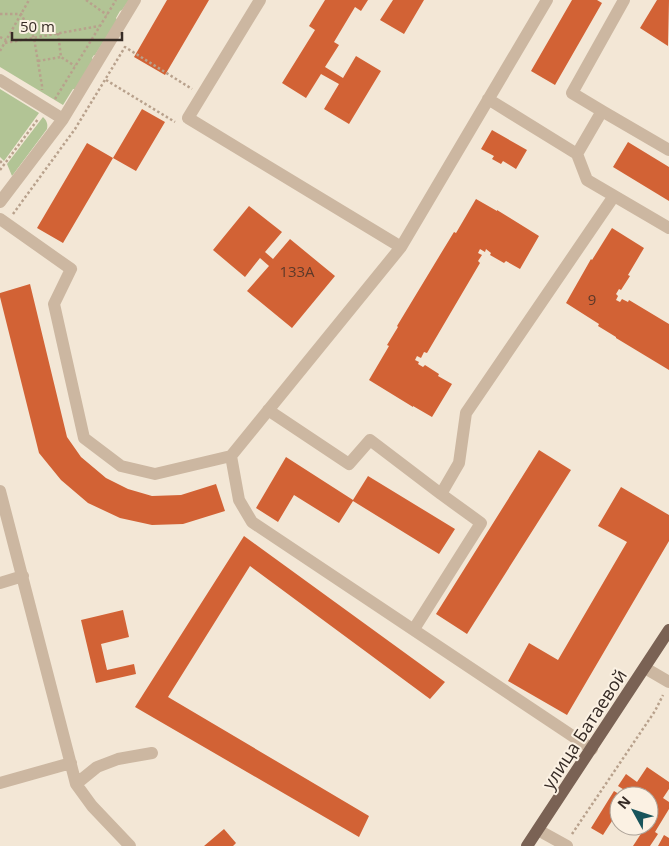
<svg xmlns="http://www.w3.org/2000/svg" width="669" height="846" font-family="'Open Sans',sans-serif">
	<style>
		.green { fill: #b2c495 }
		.building { fill: #d26235 }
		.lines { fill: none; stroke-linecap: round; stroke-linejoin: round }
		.path { stroke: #b8a18c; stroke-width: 2.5; stroke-dasharray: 2.5 2.5; stroke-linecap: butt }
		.minor { stroke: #ccb7a1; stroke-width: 12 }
		.major { stroke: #7a6254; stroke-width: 12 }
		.labels { text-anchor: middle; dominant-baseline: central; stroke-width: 4; stroke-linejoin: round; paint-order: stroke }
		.number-label { font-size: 15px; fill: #5d3929 }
		.street-label { font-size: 18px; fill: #362b25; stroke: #fbf1e3 }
	</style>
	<rect width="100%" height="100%" fill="#f3e7d6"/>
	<path class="green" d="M0 0H129L122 10 120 11 116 18 117 20 95 55H94L92 58 93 60 75 89H73L63 105 0 67Z
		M0 89 39 113 4 161 0 157Z
		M43 117C47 121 48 124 47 129L12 176 7 164Z"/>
	<path class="building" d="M167 0H209L165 75 134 57Z
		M325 0H368L361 11 355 7 334 42 339 45 325 67 343 78 356 56 381 71 349 124 324 109 339 84 321 74 306 98 282 83 315 30 309 26Z
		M393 0H424L404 34 380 20Z
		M572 0H597L602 3 555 85 531 71Z
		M657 0H669L668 46 640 28Z
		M142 109 165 122 136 171 113 158Z
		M492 130 527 150 516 169 503 161 501 164 492 159 494 156 481 149Z
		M628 142 669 167V201L613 167Z
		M87 143 113 158 63 243 37 228Z
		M476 199 497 211V210L539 236 520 269 506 261 504 263 490 255 491 253 486 249 485 252 480 249 478 253 482 255 478 261 480 263 427 353 424 352 421 358 417 356 415 360 419 362 418 364 423 367 425 365 439 374 438 376 452 384 432 417 413 406V407L369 380 389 346 387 345 398 327 397 326 443 250 454 232 456 233Z
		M249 206 282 232 265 252 273 259 290 239 335 276 292 328 247 291 269 266 260 258 245 277 213 250Z
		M612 228 644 248 628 275 630 276 621 290 619 289 616 294 618 296 616 300 620 302 622 299 628 302 629 300 669 324V370L616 338V337L598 326 599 324 566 303 591 259 592 260Z
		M30 284 67 437 81 457 106 478 128 489 152 496 181 495 216 484 225 511 183 524 152 525 120 518 88 503 61 480 39 453 0 297V293Z
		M539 450 571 470 467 634 436 614Z
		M286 457 353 500 368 476 455 529 439 554 353 501 339 523 294 495 278 522 256 508Z
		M621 487 669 515V541L567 715 508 681 529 643 558 660 627 542 598 526Z
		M244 536 445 682 430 699 250 566 168 697 369 816 359 837 135 707Z
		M123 610 129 637 101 644 107 670 134 664 136 674 96 683 81 620Z
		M647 767 669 782V789L663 798 669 802V809L655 832 658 834 650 846H633L646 826H649V813L652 815 656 810 649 806V796H634L618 786 626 774 637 782Z
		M614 791 622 796H619V810L603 835 591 828Z
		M224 829 236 843 233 846H204Z
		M664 835 669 838V846H658Z"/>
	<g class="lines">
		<path class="path" d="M86 0 107 15
			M0 14H21L34 38 42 86V90
			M58 33 61 57 75 66
			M0 37 6 40
			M5 43 99 26
			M0 51 29 0
			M38 61 61 57
			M106 80 175 122
			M55 99 116 0
			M0 161 4 165
			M0 170 38 119
			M13 214 75 129 125 47 192 89
			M572 834 655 711 663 695"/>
		<path class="minor" d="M260 0 188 118 401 247
			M547 0 401 247 231 456 239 500 252 522 592 749
			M0 80 63 119
			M488 99 577 154 587 180 669 228
			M602 111 572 93 624 0
			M577 154 602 111 669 150
			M0 202 63 119 135 0
			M0 219 71 269 54 304 84 438 121 466 155 474 231 456
			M268 410 349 464 370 440 441 494 459 463 466 413 614 196
			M0 491 76 784 92 806 130 846
			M0 583 23 576
			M414 629 481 523 441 494
			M645 668 669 682
			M0 783 71 763
			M76 784 97 767 118 759 152 753
			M538 830 567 846"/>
		<path class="major" d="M527 846 669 630"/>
	</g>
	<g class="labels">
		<g class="number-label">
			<text x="297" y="271">133А</text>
			<text x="592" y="299">9</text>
		</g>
		<g class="street-label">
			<text transform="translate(584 729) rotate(-57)">улица Батаевой</text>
		</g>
	</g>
	<g transform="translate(634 811) rotate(310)"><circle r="24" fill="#fbf1e3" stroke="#aca297"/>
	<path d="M0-4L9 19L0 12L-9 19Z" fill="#17545b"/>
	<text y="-8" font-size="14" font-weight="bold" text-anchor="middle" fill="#362b25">N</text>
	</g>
	<path d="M12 32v8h110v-8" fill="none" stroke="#362b25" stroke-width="2.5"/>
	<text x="20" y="32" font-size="15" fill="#362b25" stroke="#fbf1e3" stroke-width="4" paint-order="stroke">50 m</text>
</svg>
